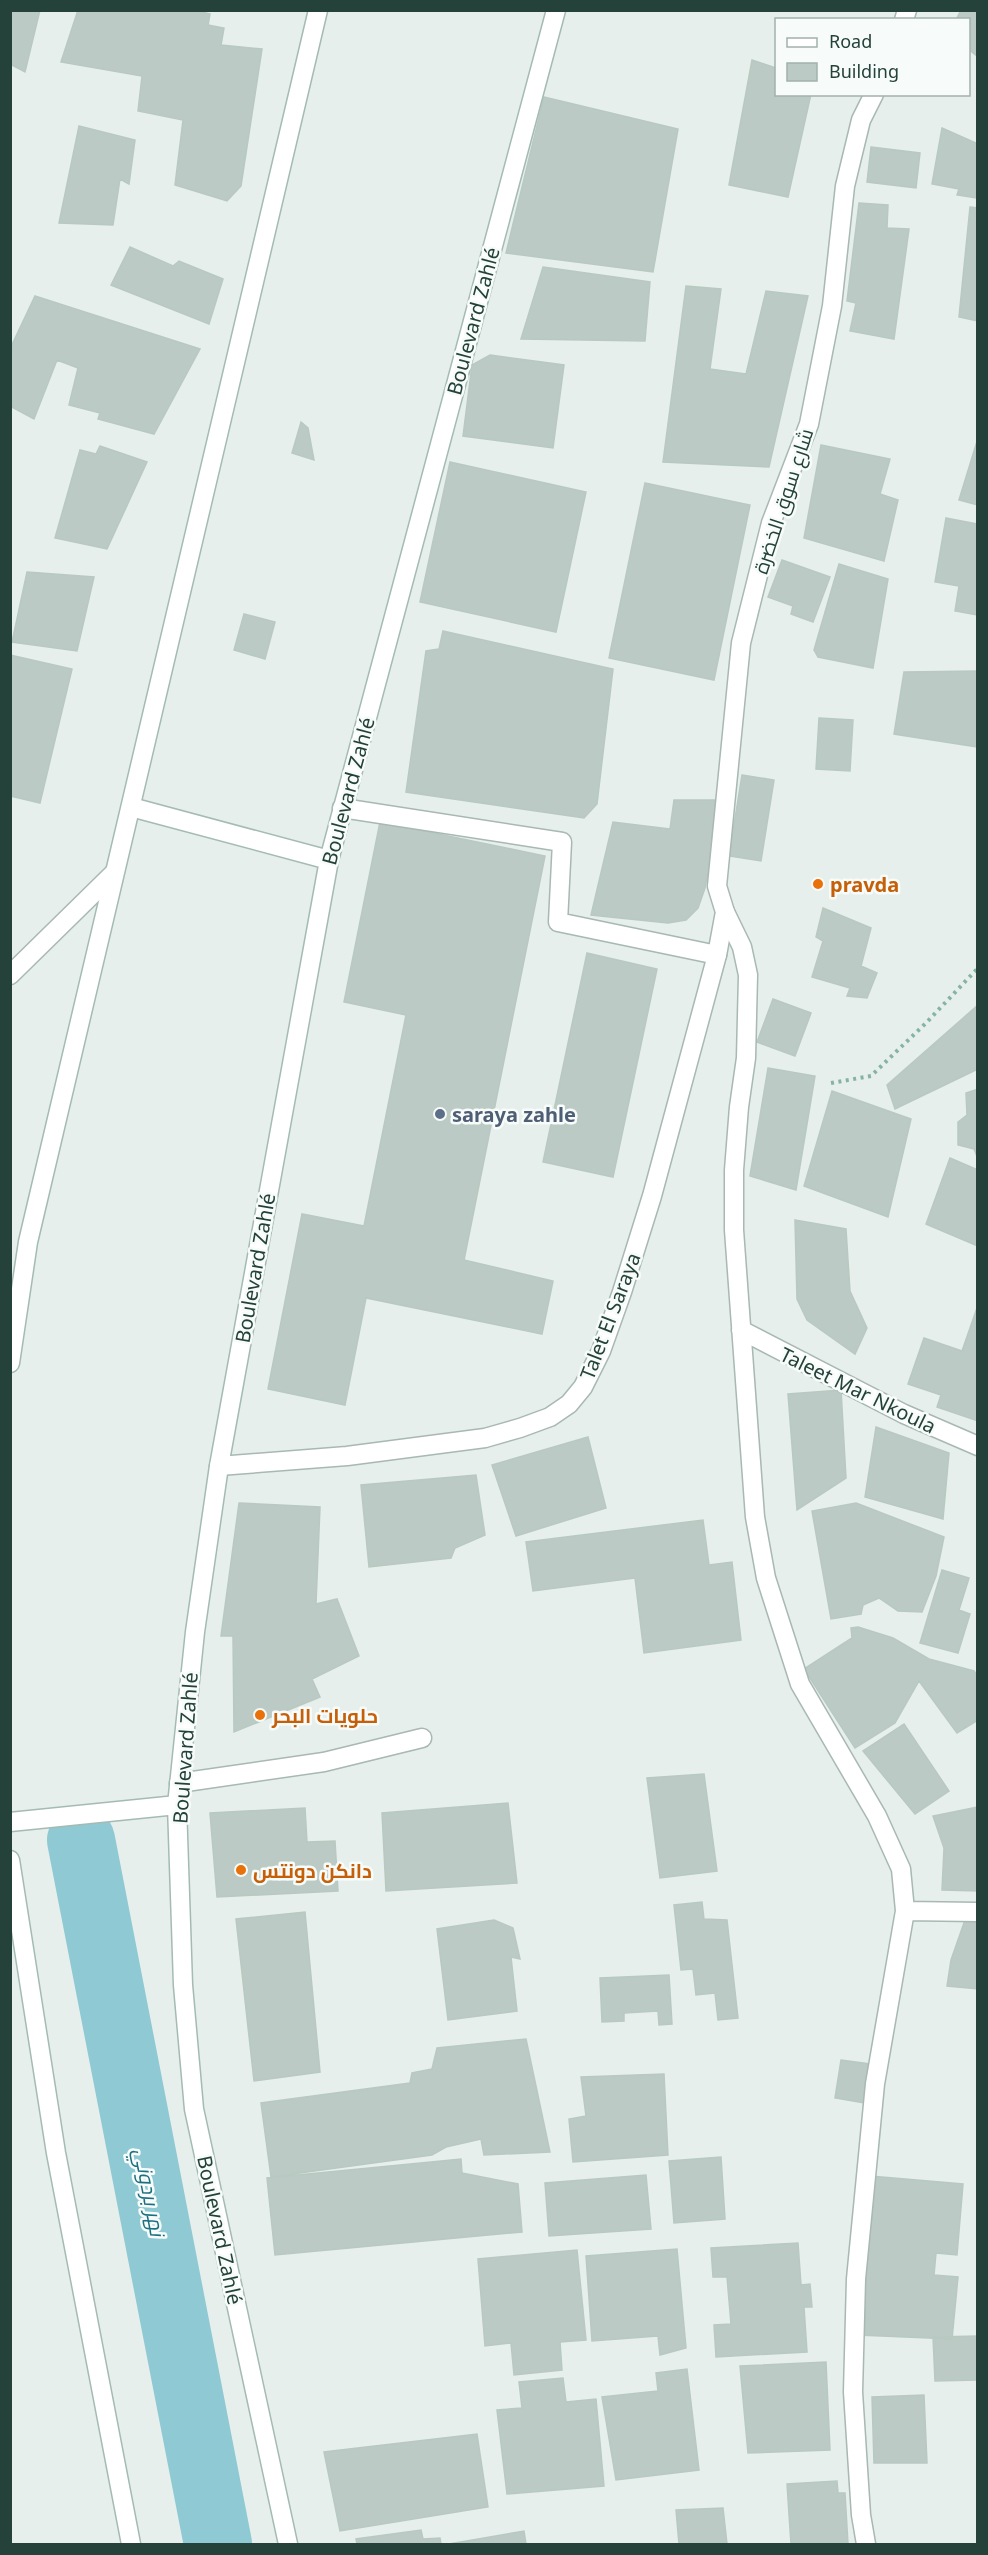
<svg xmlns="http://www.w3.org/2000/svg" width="988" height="2555" font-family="'Noto Sans',Cairo,sans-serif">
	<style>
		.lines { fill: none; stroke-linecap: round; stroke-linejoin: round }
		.river { stroke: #8ec9d4; stroke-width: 68 }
		.building { fill: #bbcac4; stroke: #b8c9c2; stroke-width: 1.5 }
		.service-casing { stroke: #a8b8b2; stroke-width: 21 }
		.minor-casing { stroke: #a8b8b2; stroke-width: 21 }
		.tertiary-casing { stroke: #a8b8b2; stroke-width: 21 }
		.secondary-casing { stroke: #a4bbb3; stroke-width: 21 }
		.path { stroke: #86b3a5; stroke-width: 4; stroke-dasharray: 3 4.5; stroke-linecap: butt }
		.service { stroke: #fff; stroke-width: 18 }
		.minor { stroke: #fff; stroke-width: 18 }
		.tertiary { stroke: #fff; stroke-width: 18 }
		.secondary { stroke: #fff; stroke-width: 18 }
		.food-dot { fill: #e8710a; stroke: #f7fbf9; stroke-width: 2 }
		.service-dot { fill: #5c6f8a; stroke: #f7fbf9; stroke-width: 2 }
		.labels { text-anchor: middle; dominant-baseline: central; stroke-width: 5; stroke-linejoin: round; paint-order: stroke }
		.street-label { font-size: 20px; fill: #24423a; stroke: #f7fbf9 }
		.food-label { font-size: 20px; font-weight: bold; fill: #c56008; stroke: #f7fbf9; text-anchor: start }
		.service-label { font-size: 20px; font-weight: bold; fill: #4e5e75; stroke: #f7fbf9; text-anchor: start }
		.water-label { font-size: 21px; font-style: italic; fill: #1c6f80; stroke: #f7fbf9 }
	</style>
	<rect width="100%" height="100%" fill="#e6efeb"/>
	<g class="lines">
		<path class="river" d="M81 1840 218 2544"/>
	</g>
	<path class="building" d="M10 10H40L25 72 10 64Z
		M78 10H195L210 14 208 25 224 28 221 45 262 49 241 186 227 201 175 185 183 120 138 111 142 76 61 62Z
		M961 10H978V57L968 49V20H956Z
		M752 60 776 68V94H811L788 197 729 185Z
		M544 97 678 129 653 272 506 253Z
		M79 126 135 140 129 184 120 179 113 225 59 223Z
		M942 128 978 144 976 198 957 195 959 189 932 184Z
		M871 147 920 153 916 188 867 182Z
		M859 203 888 205 887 228 909 229 894 339 850 331 856 303 847 301Z
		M970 207 978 208V321L959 317Z
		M130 247 173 266 179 261 223 279 209 324 111 285Z
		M543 267 650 282 645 341 521 339Z
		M686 286 721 289 710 369 746 374 766 291 808 296 769 467 663 462Z
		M35 296 200 349 154 434 98 419 100 413 69 405 78 368 57 360 34 419 10 406V349Z
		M490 355 564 365 553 448 463 436 472 365Z
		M301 422 308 428 314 460 292 453Z
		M978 438V505L959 500Z
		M821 445 890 459 880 494 898 500 884 561 804 538Z
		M100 446 147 462 107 549 55 538 80 450 96 454Z
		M450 462 586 492 556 632 420 602Z
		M645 483 750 505 714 680 609 658Z
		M946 518 978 524V615L955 611 959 586 935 582Z
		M782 560 830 577 813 622 791 614 793 606 768 597Z
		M839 564 888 579 873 668 818 657 814 650Z
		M27 572 94 577 77 651 12 642Z
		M244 614 275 622 265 659 234 650Z
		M443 631 613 669 597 804 584 818 406 792 426 651 439 649Z
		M10 655 72 669 40 803 10 796Z
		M978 671V747L894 734 904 672Z
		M819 718 853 720 850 771 816 769Z
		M742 775 774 780 761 861 729 856Z
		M674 800H721L705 888 698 908 686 920 668 923 591 915 613 822 670 829Z
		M380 822 545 856 464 1260 553 1281 542 1334 366 1298 345 1405 268 1389 302 1214 364 1226 406 1015 344 1002Z
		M823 908 871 928 861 966 877 973 867 998 847 996 850 988 812 977 823 941 816 937Z
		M587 953 657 969 613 1177 543 1162Z
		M773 999 811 1013 795 1056 757 1042Z
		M978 1005V1069L895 1109 887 1085Z
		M768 1068 815 1076 796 1190 750 1176Z
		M978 1089V1159L974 1149 958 1145V1122L967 1115 966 1093Z
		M832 1091 911 1119 888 1217 804 1186Z
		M950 1158 978 1170V1246L926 1224Z
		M795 1220 846 1229 850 1291 867 1328 855 1354 807 1320 797 1299Z
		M978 1305V1421L937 1407 941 1395 908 1384 924 1338 962 1351Z
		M841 1390 846 1478 797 1510 788 1394Z
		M876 1427 949 1453 943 1519 865 1497Z
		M588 1437 606 1508 516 1536 492 1465Z
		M476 1475 485 1535 455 1548 451 1558 369 1567 361 1485Z
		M239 1503 320 1507 316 1604 337 1599 359 1656 312 1679 320 1697 234 1732 233 1636H221Z
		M856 1503 944 1537 936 1576 922 1612 898 1611 879 1598 863 1605 861 1614 831 1619 812 1511Z
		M703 1520 709 1565 732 1562 741 1640 644 1653 635 1578 533 1591 526 1542Z
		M942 1570 969 1578 959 1610 970 1614 958 1653 920 1643Z
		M858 1627 893 1638 929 1659 974 1671 978 1677V1720L957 1733 919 1681 895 1723 855 1748 804 1669 852 1638 851 1628Z
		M904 1724 949 1791 915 1814 863 1751Z
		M704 1774 717 1871 660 1878 647 1778Z
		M508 1803 517 1883 386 1891 382 1813Z
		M978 1807V1891L942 1890 944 1848 933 1816Z
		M305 1808 307 1842 335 1841 338 1891 217 1897 210 1813Z
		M702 1902 704 1919 727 1920 738 2018 718 2020 715 1993 696 1995 693 1969 681 1970 674 1905Z
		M305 1912 320 2072 254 2081 236 1919Z
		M966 1917 978 1919V1989L947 1986 951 1960Z
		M494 1920 513 1928 520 1959 511 1957 517 2011 448 2020 437 1929Z
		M669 1975 672 2024 659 2025 658 2011 624 2013V2021L602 2022 600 1978Z
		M526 2039 550 2152 484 2155 481 2139 446 2147 432 2155 271 2177 261 2103 410 2083 412 2073 432 2069 437 2048Z
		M841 2060 870 2064 864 2103 835 2098Z
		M664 2074 668 2155 573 2162 569 2119 586 2116 581 2077Z
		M721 2157 725 2219 674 2223 669 2161Z
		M461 2159 462 2173 518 2184 522 2232 275 2255 267 2178Z
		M646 2175 651 2229 549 2236 545 2183Z
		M870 2176 963 2184 957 2255 936 2253 934 2275 958 2277 952 2339 858 2335Z
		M798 2243 801 2285 810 2284 812 2307H804L807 2352 716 2357 714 2325 731 2324 727 2277H713L711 2248Z
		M677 2249 686 2348 660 2355 658 2336 592 2341 586 2256Z
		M577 2250 586 2340 560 2342 562 2370 514 2375 511 2343 485 2346 478 2259Z
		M978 2336V2380L935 2381 933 2337Z
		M826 2362 830 2450 748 2453 740 2366Z
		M687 2369 699 2470 616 2480 602 2397 658 2391 656 2373Z
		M563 2378 566 2402 596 2399 604 2486 507 2494 497 2410 522 2408 519 2382Z
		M924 2395 927 2463H874L872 2397Z
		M477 2434 488 2507 340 2531 324 2452Z
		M837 2481 838 2493H845L848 2544H791L787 2484Z
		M723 2508 727 2544H679L676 2510Z
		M421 2530 423 2539 440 2538 441 2544H357L356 2539Z
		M524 2531 526 2544H449Z"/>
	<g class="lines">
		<g class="service-casing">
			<path id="service" d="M179 1783 324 1762 422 1738"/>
		</g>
		<g class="minor-casing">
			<path id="minor" d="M342 808 562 842 558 922 717 955
				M725 912 742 947 748 975 746 1058 739 1107 734 1170V1230L755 1517 766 1578 800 1684 877 1816 901 1869 905 1911 875 2084 856 2279 853 2392 861 2515 866 2544
				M741 1330 904 1414 978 1446
				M905 1911 978 1912"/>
		</g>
		<g class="tertiary-casing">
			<path id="tertiary" d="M904 20 907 10
				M10 975 114 873
				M219 1466 347 1456 485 1438 520 1428 550 1417 569 1404 583 1387 601 1351 622 1292 652 1196 717 955 725 912 717 886 741 643 771 523 809 424 832 306 845 186 861 120 874 94"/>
		</g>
		<g class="secondary-casing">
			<path id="secondary" d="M131 807 329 860
				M10 1363 28 1242 318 10
				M10 1822 177 1805
				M10 1860 56 2153 131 2544
				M288 2544 194 2109 183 1985 177 1805 195 1632 219 1466 329 860 556 10"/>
		</g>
		<path class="path" d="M831 1083 871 1076 926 1023 978 968"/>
		<use href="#service" class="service"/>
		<use href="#minor" class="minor"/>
		<use href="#tertiary" class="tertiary"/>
		<use href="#secondary" class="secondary"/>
	</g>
	<g class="food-dot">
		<circle cx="818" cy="884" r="6"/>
		<circle cx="260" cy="1715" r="6"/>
		<circle cx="241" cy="1870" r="6"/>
	</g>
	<circle class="service-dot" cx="440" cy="1114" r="6"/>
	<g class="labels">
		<g class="street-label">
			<text transform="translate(473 321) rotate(-75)">Boulevard Zahlé</text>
			<text transform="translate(783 501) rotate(-72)">شارع سوق الخضرة</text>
			<text transform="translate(348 791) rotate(-75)">Boulevard Zahlé</text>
			<text transform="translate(255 1268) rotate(-80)">Boulevard Zahlé</text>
			<text transform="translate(610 1316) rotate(-69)">Talet El Saraya</text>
			<text transform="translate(858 1390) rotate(26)">Taleet Mar Nkoula</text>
			<text transform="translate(185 1748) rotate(-86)">Boulevard Zahlé</text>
			<text transform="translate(220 2230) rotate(78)">Boulevard Zahlé</text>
		</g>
		<g class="food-label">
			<text x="830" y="884">pravda</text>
			<text x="272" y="1715">حلويات البحر</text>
			<text x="253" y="1870">دانكن دونتس</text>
		</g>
		<g class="service-label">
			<text x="452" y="1114">saraya zahle</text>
		</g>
		<g class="water-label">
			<text transform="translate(150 2192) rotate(79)">نهر بردوني</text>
		</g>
	</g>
	<rect width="988" height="2555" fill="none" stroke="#24423a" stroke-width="24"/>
	<rect x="775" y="18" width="195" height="78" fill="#f7fbf9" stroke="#a3b1ad" stroke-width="1.5"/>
	<rect x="787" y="38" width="30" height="9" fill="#ffffff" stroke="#a3b1ad" stroke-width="1.5"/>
	<text x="829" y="48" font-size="18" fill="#24423a">Road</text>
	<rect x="787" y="63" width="30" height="18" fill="#bbcac4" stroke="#a3b1ad" stroke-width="1.5"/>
	<text x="829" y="78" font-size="18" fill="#24423a">Building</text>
</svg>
